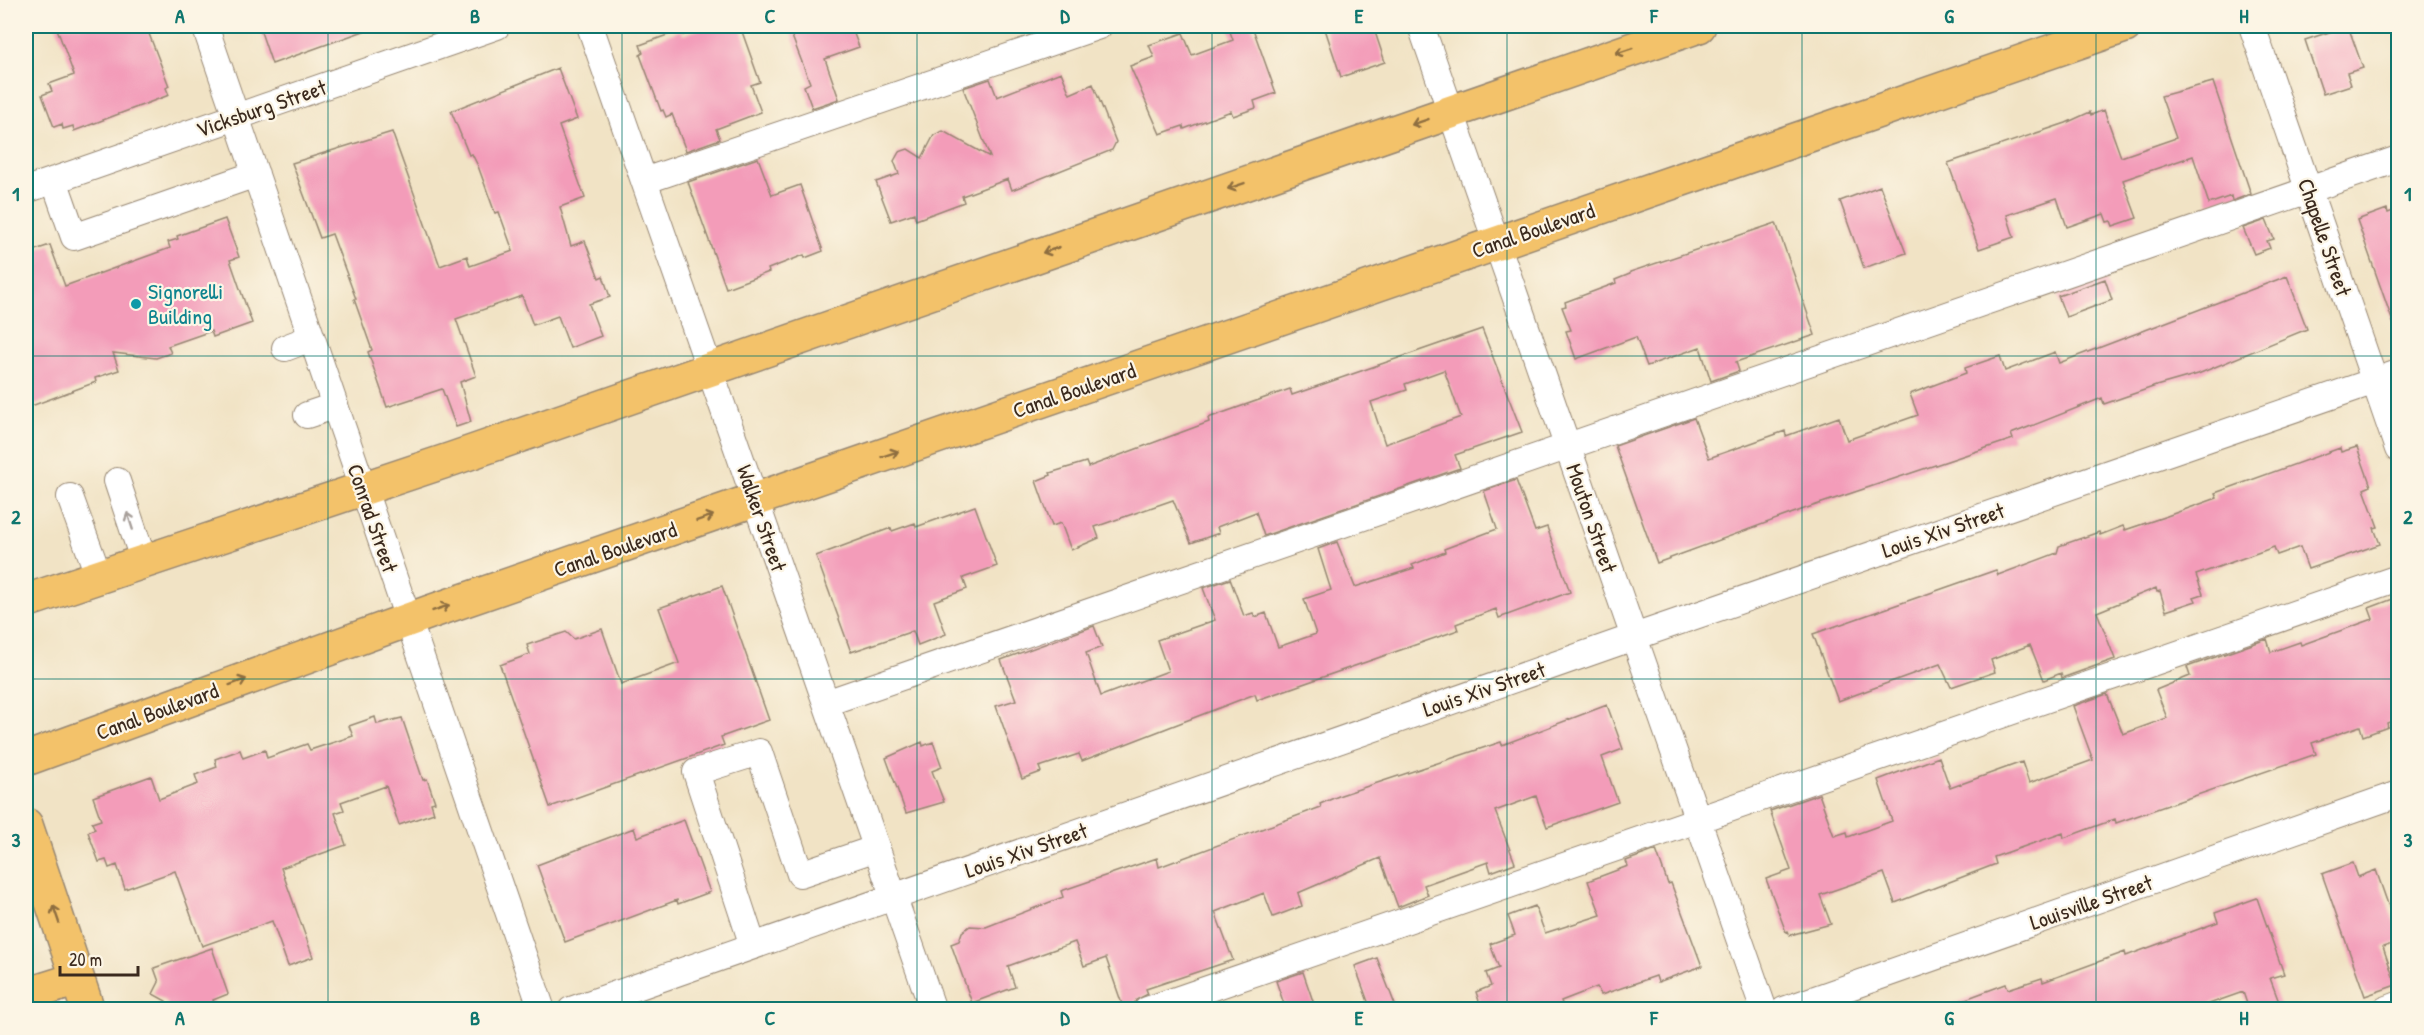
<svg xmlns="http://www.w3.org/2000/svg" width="2424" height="1035" font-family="'Patrick Hand',sans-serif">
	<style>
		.building { fill: #f39cb9; fill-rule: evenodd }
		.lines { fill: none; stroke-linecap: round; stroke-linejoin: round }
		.minor-casing { stroke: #968672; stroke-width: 28 }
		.major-casing { stroke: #968672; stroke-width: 36 }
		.minor { stroke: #fff; stroke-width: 26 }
		.major { stroke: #f3c26a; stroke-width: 33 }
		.oneway { stroke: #8e6e40 }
		.oneway2 { stroke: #a79f9a }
		.grid { fill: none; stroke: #0f766e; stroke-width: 1.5; stroke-opacity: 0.55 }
		.culture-dot { fill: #0f9aa8; stroke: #fcf5e5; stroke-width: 2 }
		.labels { text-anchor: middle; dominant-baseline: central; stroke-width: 4.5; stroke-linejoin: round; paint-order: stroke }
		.street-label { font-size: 22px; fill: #3b2a1e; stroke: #fcf5e5 }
		.culture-label { font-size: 22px; fill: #0d838f; stroke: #fcf5e5; text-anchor: start }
		.neatline { fill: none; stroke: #0f766e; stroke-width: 2 }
		.grid-label { font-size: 20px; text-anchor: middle; font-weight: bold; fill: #0f766e }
	</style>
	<rect width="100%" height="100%" fill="#fcf5e5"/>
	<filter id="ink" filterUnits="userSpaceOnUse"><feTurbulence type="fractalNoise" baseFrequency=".0167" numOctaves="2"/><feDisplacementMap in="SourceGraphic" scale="12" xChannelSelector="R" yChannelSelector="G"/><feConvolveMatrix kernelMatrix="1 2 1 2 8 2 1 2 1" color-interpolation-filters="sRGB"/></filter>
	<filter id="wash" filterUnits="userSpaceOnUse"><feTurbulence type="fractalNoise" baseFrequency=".008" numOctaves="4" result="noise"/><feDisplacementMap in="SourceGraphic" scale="24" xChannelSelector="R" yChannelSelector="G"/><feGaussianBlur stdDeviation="1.35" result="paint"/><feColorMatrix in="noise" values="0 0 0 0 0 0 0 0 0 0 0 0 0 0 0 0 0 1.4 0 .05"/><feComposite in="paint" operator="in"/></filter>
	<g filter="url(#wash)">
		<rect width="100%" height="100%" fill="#f1e3c5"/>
		<g id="blocks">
			<path class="building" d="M56 26H146L169 86 166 88 169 95 74 131 73 126 63 129 62 124 54 127 42 95 52 91 49 84 74 75Z
				M259 26H371L372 28 272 64Z
				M708 26H740L760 82 751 85 761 112 716 129 720 139 686 151 672 114 666 117 663 110 661 111 640 55 643 53 640 45 681 30 683 35Z
				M788 26H851L859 47 825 59 839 99 812 108 804 86 810 83Z
				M1228 26H1252L1276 93 1254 101 1256 108 1233 116 1231 111 1184 129 1183 126 1160 134 1130 66 1154 57 1149 45 1183 33 1192 55 1233 40Z
				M1324 26H1373L1385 62 1341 77Z
				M2348 26 2363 68 2347 73 2351 85 2323 94 2305 40Z
				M558 68 577 119 559 126 585 198 560 207 571 246 585 241 599 278 603 276 610 297 589 304 601 336 570 348 558 316 533 325 522 296 456 319 476 376 460 382 471 422 456 427 442 389 387 407 368 352 372 350 354 299H356L332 234 320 238 292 163 392 132 440 266 467 256 470 266 513 251 499 212 495 213 478 166 472 154 469 155 451 111Z
				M1061 72 1070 94 1093 84 1116 142 1112 150 1012 190 1008 179 962 196 964 202 916 220 914 213 891 221 876 182 899 174 894 161 899 152 908 149 922 158 934 135 943 131 990 157 963 88 990 79 997 97Z
				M2213 82 2251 194 2232 201 2231 196 2209 204 2193 156 2123 180 2137 218 2113 226 2111 221 2107 222 2104 214 2067 227 2057 198 2007 215 2014 237 1979 249 1948 163 2066 123 2090 112 2091 115 2104 110 2121 157 2176 138 2161 96Z
				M758 158 772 195 800 185 823 251 805 258 804 255 768 269 769 272 726 288 688 182Z
				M1880 186 1906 253 1864 268 1840 201Z
				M2387 209 2388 213 2398 209V331H2396L2357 220Z
				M225 219 239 257 230 260 252 323 213 337 211 331 168 346 171 353 156 358 113 353 119 370 95 378 96 382 26 408V253L50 245 65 286 170 248 168 242 178 239 177 236Z
				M2266 220 2274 239 2267 241 2270 248 2254 254 2243 228Z
				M1776 223 1815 335 1736 362 1739 371 1711 381 1700 347 1647 366 1636 337 1576 359 1566 331 1571 330 1562 307 1566 306 1565 302 1616 283 1615 280 1630 274V272Z
				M2287 276 2307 329 2198 374 2156 386 2104 404 2102 398 2011 434 2013 439 1804 509 1657 563 1615 446 1694 418 1709 458 1785 431 1786 436 1839 417 1847 440 1918 415 1910 394 1966 373 1965 368 2000 356 2005 371 2055 352 2059 363Z
				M2105 279 2112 300 2066 317 2058 296Z
				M1482 329 1522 432 1455 455 1460 468 1264 536 1256 512 1217 527 1219 533 1191 543 1173 500 1095 527 1099 538 1071 550 1061 523 1052 526 1036 481 1051 475 1050 473 1086 462 1088 467 1209 422 1208 418 1290 389 1292 395ZM1444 370 1461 417 1385 444 1371 402 1407 390 1405 384Z
				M2357 447 2371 486 2364 489 2378 527 2374 528 2380 544 2308 569 2300 547 2277 555 2274 547 2196 575 2203 594 2194 597 2196 601 2166 611 2160 591 2157 592 2156 588 2097 612 2115 659 2062 678 2061 673 2044 680 2030 645 1991 660 1995 672 1951 687 1940 664 1838 701 1813 634 1996 570 1998 575 2057 553 2059 546 2099 532 2100 535 2123 526 2125 530 2167 516 2217 498 2215 493 2340 448 2341 452Z
				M1516 480 1535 531 1547 527 1570 592 1499 618 1496 609 1456 624 1458 630 1257 700 1255 694 1082 761 1079 754 1039 767 1041 772 1022 779 996 706 1016 700 1001 660 1094 626 1102 647 1086 653 1101 696 1168 671 1157 640 1215 620 1203 588 1230 579 1244 616 1253 613 1255 617 1266 613 1278 647 1316 634 1304 599 1331 590 1318 549 1337 542 1355 587 1414 568 1412 565 1445 552 1444 549 1497 529 1484 491Z
				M975 506 997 566 963 578 967 589 934 601 946 634 918 645 913 631 851 652 816 556 891 528 892 531 915 523 916 527Z
				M722 586 769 720 721 737 724 745 550 807 500 665 530 654 527 645 566 632 574 639 602 629 621 684 679 663 659 608Z
				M2398 597V719L2387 723 2388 727 2363 736 2360 726 2312 743 2316 754 2116 823 2115 819 2064 838 2063 833 1994 857 1996 864 1895 903 1884 873 1820 895 1831 924 1790 935 1788 931 1786 932 1766 879 1791 870 1770 811 1819 794 1834 836 1847 832 1848 837 1892 821 1878 780 1939 757 1950 788 2022 762 2029 783 2093 760 2073 706 2107 694 2123 734 2167 718 2156 690 2190 676 2187 667 2267 639 2271 652 2300 642 2301 645 2373 619 2369 608Z
				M1607 705 1623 749 1602 757 1618 802 1547 827 1536 796 1495 811 1515 863 1491 872 1488 862 1424 885 1428 895 1398 907 1380 858 1298 893 1302 906 1273 917 1264 893 1215 912 1233 960 1146 989 1148 994 1136 1000 1132 1010H1124L1106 958 1084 966 1075 942 1008 966 1015 987 972 1003 951 944 959 941 962 932 970 926 986 927 1063 897 1061 891 1157 858 1159 867 1321 807 1320 804 1341 795 1501 742 1502 745Z
				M375 717 377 724 402 718 423 780 427 779 435 802 431 803 434 813 399 825 386 786 341 802 344 810 335 813 346 845 281 868 313 957 288 966 272 921 202 946 175 871 125 889 117 865 109 868 106 860 99 862 88 832 95 829 92 823 101 820 93 797 151 776 159 799 198 784 195 775 217 767 215 759 240 750 243 758 265 750 267 758 307 744 310 750 353 736 349 726Z
				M922 742 923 746 933 742 942 767 932 771 944 802 906 813 886 758Z
				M684 820 710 892 678 904 677 900 565 942 537 865 634 828 637 837Z
				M1656 850 1668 884 1671 883 1702 966 1658 982 1656 976 1601 995 1597 987 1561 1001 1564 1010H1482L1476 992 1491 986 1486 973 1499 968 1490 944 1515 935 1508 916 1535 906 1545 933 1601 915 1588 881 1628 866 1626 861Z
				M2353 863 2358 877 2376 870 2398 933V942L2383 947 2396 985 2365 996 2322 874Z
				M2257 898 2284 974 2270 978 2282 1010H2249L2243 992 2192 1010H1944V1007L2006 984 2008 989 2042 978 2043 982 2125 952 2126 956 2218 922 2215 913Z
				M212 948 228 994 213 1000 214 1004 200 1010H169L166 1001 153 994 159 982 154 968Z
				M1377 958 1397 1010H1371L1355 966Z
				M1303 972 1316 1010H1286L1276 981Z"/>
		</g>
	</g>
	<g filter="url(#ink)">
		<use href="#blocks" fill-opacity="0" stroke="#968672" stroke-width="1.5"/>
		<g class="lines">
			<g class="minor-casing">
				<path id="minor" d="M205 26 542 1010
					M590 26 933 1010
					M1421 26 1764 1010
					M2252 26 2398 449
					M54 180 74 237 256 174
					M644 181 1099 26
					M26 190 497 26
					M285 348 311 338
					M307 415 334 406
					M117 481 144 562
					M70 497 99 577
					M826 703 2398 159
					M753 946 696 772 759 752 800 874 877 848
					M571 1010 1634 637 2398 373
					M1147 1010 2398 578
					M1784 1010 2398 794
					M2385 1010 2398 1005"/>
			</g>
			<g class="major-casing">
				<path id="major" d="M26 601 452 459 1699 26
					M26 759 430 612 2125 26
					M26 825 88 1010
					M26 995 77 979"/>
			</g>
			<use href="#minor" class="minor"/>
			<use href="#major" class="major"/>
		</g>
		<defs><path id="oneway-shaft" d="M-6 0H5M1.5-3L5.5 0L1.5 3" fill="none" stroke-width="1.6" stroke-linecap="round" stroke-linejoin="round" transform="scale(1.5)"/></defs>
		<g class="oneway">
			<use href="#oneway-shaft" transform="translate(1624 51) rotate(161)"/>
			<use href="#oneway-shaft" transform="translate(1420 122) rotate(161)"/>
			<use href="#oneway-shaft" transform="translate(1236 186) rotate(161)"/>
			<use href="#oneway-shaft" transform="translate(1051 250) rotate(161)"/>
			<use href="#oneway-shaft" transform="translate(890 454) rotate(-19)"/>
			<use href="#oneway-shaft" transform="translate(705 518) rotate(-19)"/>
			<use href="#oneway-shaft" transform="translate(441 608) rotate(-19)"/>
			<use href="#oneway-shaft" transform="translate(238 682) rotate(-20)"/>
			<use href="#oneway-shaft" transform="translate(56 914) rotate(-109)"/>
		</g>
		<use class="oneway2" href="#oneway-shaft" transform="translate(130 521) rotate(-108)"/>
	</g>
	<path class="grid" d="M328 26V1010M622 26V1010M917 26V1010M1212 26V1010M1507 26V1010M1802 26V1010M2096 26V1010M26 356H2398M26 679H2398"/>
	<circle class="culture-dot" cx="136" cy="304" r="6"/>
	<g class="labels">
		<g class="street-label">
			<text transform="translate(261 108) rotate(-19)">Vicksburg Street</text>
			<text transform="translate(1533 230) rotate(-19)">Canal Boulevard</text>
			<text transform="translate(2325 237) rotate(71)">Chapelle Street</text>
			<text transform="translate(1074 390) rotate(-19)">Canal Boulevard</text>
			<text transform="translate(373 518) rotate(71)">Conrad Street</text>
			<text transform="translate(762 518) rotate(71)">Walker Street</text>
			<text transform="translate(1592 518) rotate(71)">Mouton Street</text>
			<text transform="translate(1943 530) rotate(-19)">Louis Xiv Street</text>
			<text transform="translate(615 549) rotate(-19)">Canal Boulevard</text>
			<text transform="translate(1484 689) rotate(-19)">Louis Xiv Street</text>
			<text transform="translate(157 711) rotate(-20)">Canal Boulevard</text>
			<text transform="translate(1026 850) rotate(-19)">Louis Xiv Street</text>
			<text transform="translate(2091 902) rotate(-19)">Louisville Street</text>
		</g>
		<g class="culture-label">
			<text x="148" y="291">Signorelli<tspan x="148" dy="25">Building</tspan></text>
		</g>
	</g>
	<rect width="2424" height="1035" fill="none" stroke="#fcf5e5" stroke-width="66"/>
	<path d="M60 966v9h78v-9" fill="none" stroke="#3b2a1e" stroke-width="3"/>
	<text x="69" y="966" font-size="18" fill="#3b2a1e" stroke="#fcf5e5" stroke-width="4.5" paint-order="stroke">20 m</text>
	<rect x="33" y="33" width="2358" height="969" class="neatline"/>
	<g class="grid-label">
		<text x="180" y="23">A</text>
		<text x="475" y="23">B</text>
		<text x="770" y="23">C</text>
		<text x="1065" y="23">D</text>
		<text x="1359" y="23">E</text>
		<text x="1654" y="23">F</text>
		<text x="1949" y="23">G</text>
		<text x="2244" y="23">H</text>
		<text x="16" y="201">1</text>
		<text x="2408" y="201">1</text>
		<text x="16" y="524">2</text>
		<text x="2408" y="524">2</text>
		<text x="16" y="847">3</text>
		<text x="2408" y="847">3</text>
		<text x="180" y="1025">A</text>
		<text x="475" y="1025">B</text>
		<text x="770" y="1025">C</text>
		<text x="1065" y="1025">D</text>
		<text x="1359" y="1025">E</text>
		<text x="1654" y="1025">F</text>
		<text x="1949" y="1025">G</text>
		<text x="2244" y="1025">H</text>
	</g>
</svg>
